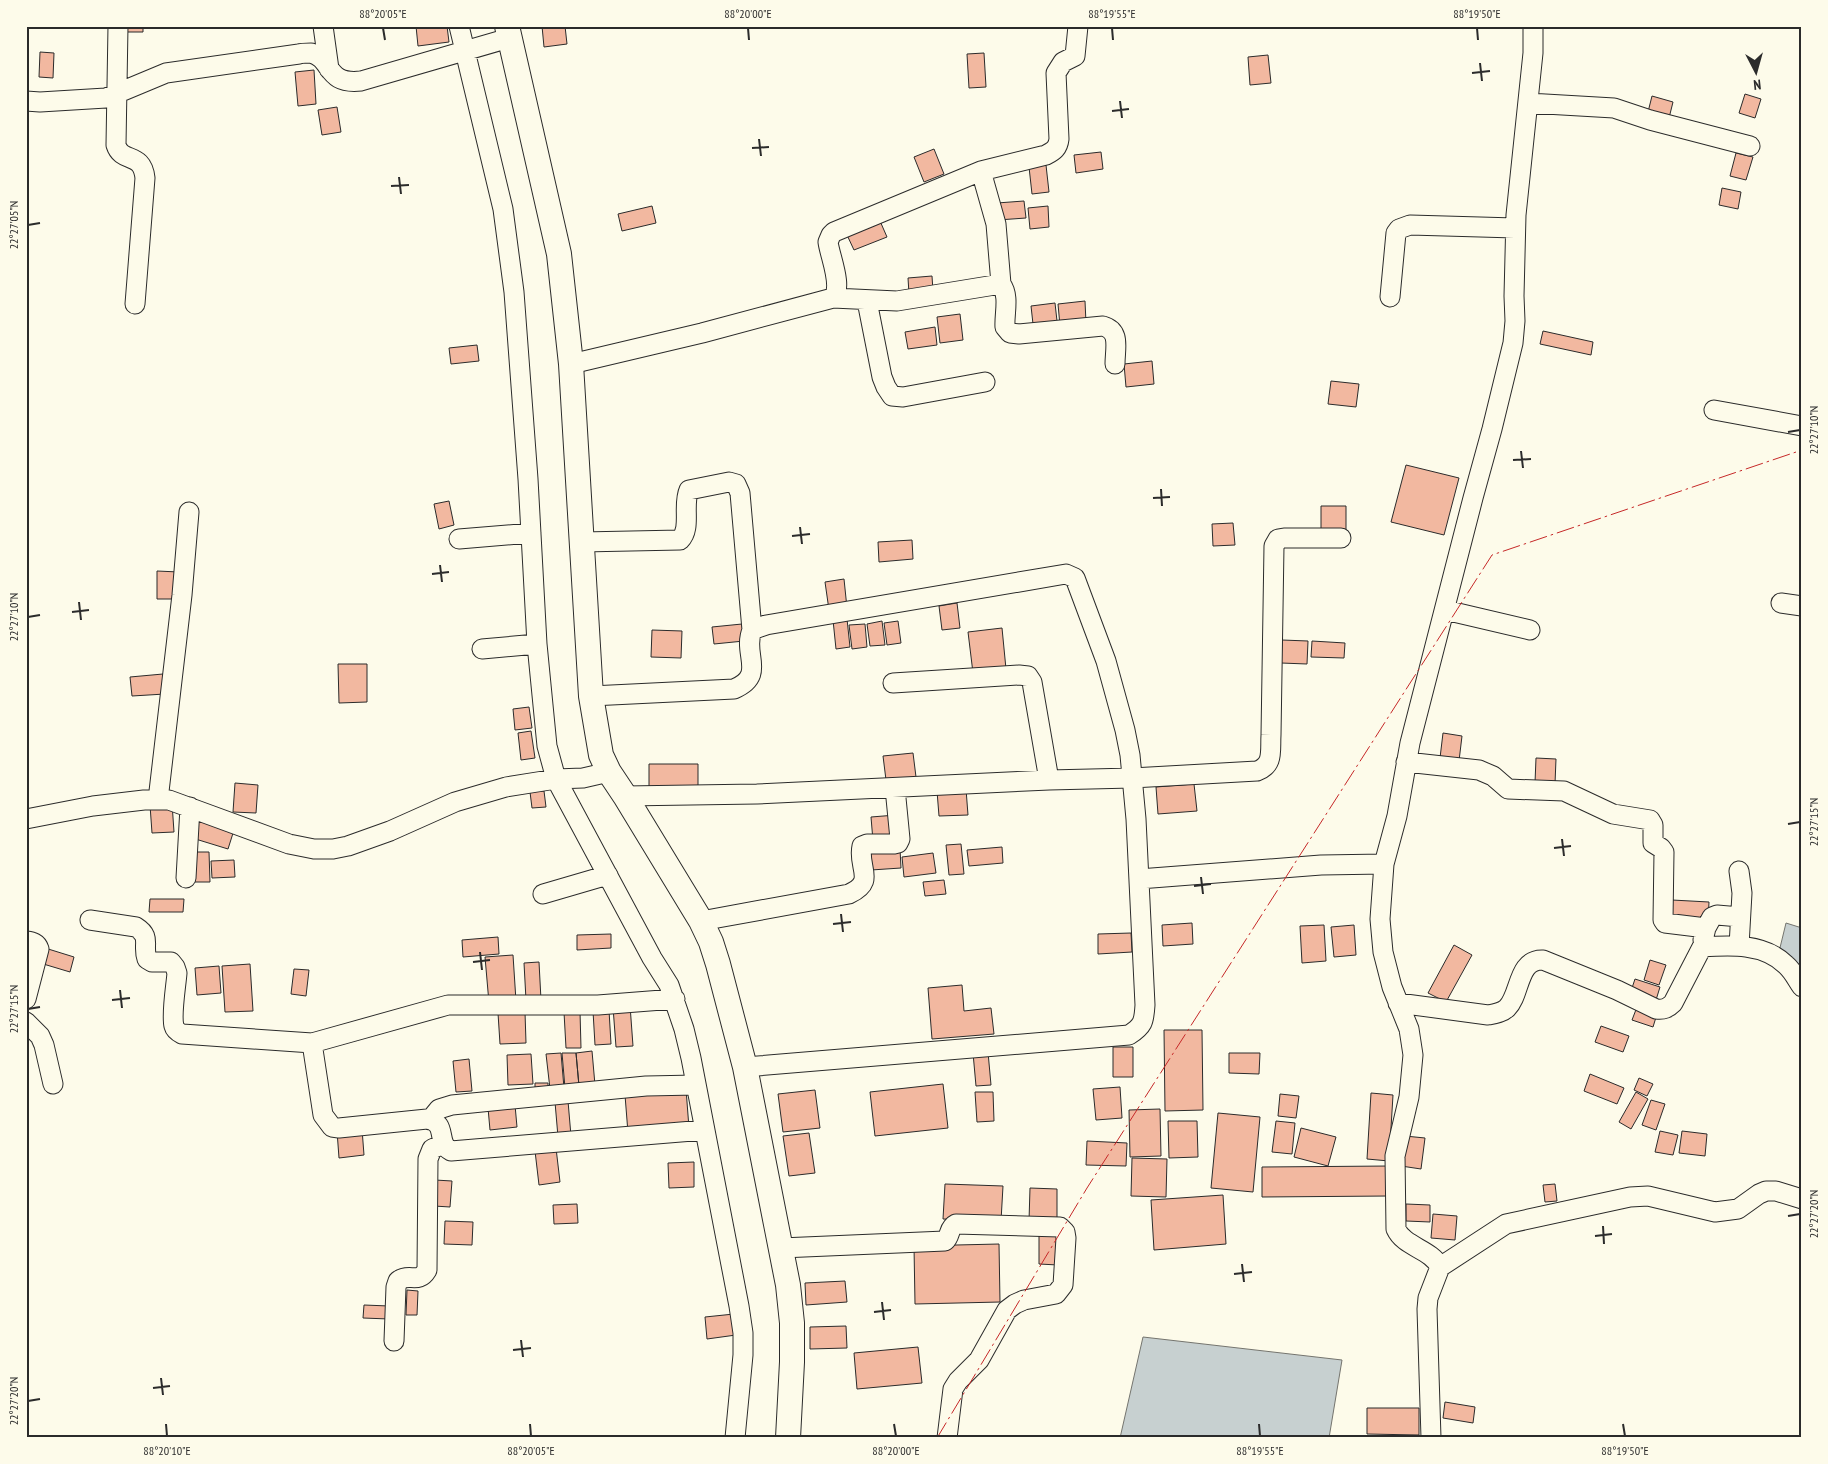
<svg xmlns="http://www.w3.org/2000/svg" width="1828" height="1464" font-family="'PT Sans Narrow',sans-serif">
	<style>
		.water { fill: #c7d0d0; stroke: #74746e }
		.building { fill: #f2b8a0; stroke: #2b2b2b }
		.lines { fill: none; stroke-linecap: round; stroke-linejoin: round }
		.minor-casing { stroke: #2b2b2b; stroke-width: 21 }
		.major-casing { stroke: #2b2b2b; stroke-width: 26 }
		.minor { stroke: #fdfbea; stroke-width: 19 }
		.major { stroke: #fdfbea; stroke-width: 24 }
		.power { stroke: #c62828; stroke-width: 1; stroke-dasharray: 18 4 2.5 4; stroke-linecap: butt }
		.ticks { fill: none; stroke: #2b2b2b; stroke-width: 2 }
		.neatline { fill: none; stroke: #2b2b2b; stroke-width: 2 }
		.ticks-label { font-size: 12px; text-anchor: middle; fill: #2b2b2b }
	</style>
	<rect width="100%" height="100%" fill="#fdfbea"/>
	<path class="water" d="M1786 923 1802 928V977L1778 956Z
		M1143 1337 1342 1360 1329 1438H1120Z"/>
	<path class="building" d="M120 26H143V32H120Z
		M416 26H447L449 42 418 46Z
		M542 26H565L567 44 544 47Z
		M40 52 54 53 53 78 39 77Z
		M984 53 986 87 969 88 967 54Z
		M1268 55 1271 83 1250 85 1248 57Z
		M314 70 316 104 298 106 295 72Z
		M1745 94 1761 99 1755 118 1739 113Z
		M1652 96 1673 102 1669 118 1648 112Z
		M337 107 341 132 322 135 318 110Z
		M934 149 944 174 924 182 914 157Z
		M1101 152 1103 169 1076 173 1074 155Z
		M1736 153 1753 157 1746 180 1730 176Z
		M1046 165 1049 192 1032 194 1029 167Z
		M1722 188 1741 192 1738 209 1719 205Z
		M1024 201 1026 218 998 220 997 203Z
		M652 206 656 223 622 231 618 214Z
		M1048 206 1049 227 1030 229 1028 208Z
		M880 221 887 237 854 250 847 235Z
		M932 276 933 291 909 294 908 278Z
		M1085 301 1086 323 1060 326 1058 304Z
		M1055 303 1057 321 1033 324 1031 306Z
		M960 314 963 340 940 343 937 317Z
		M935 327 937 345 908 349 905 332Z
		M1543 331 1593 342 1591 355 1540 344Z
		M477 345 479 361 451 364 449 348Z
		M1152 361 1154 384 1126 387 1124 364Z
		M1331 381 1359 384 1356 407 1328 404Z
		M1406 465 1459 478 1444 535 1391 522Z
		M449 501 454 525 439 529 434 504Z
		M1321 506H1346V533L1321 532Z
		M1233 523 1235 545 1213 546 1212 524Z
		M912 540 913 559 879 562 878 542Z
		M157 571 179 572V599H157Z
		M844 579 847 608 829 610 825 582Z
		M957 603 960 628 942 630 939 606Z
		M847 619 850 647 836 649 833 620Z
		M882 621 885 645 870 646 867 624Z
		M898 621 901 643 887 645 884 623Z
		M742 624 744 641 714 644 712 627Z
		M865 624 867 647 852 649 849 625Z
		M1002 628 1006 669 973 673 968 632Z
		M652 630 682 631 681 658 651 657Z
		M1282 640 1308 641 1307 664 1281 663Z
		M1312 641 1345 643 1344 658 1311 657Z
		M338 664H367V702L339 703Z
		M163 674 165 694 132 696 130 677Z
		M529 707 532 728 515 730 513 709Z
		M531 731 535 758 521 760 518 733Z
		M1443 733 1462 736 1459 761 1440 758Z
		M913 753 916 777 886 780 883 756Z
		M1536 758 1556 759 1555 784 1535 783Z
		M649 764H698V789H649Z
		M235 783 258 785 256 813 233 812Z
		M1194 784 1197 811 1158 814 1156 787Z
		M966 789 968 815 939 816 937 791Z
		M544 791 546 807 532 808 530 792Z
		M172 803 174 832 152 833 150 805Z
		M896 815 898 839 873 841 871 817Z
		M196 817 234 830 228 849 189 837Z
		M961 844 964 874 949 875 946 845Z
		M1002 847 1003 863 969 866 967 850Z
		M900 849 901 868 871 870 869 851Z
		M191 852H209L210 882H192Z
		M933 853 936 873 904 877 902 857Z
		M234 860 235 877 212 878 211 861Z
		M944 880 946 894 925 896 923 882Z
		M150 899H184L183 912H149Z
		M1672 900 1709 902 1708 923 1670 921Z
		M1192 923 1193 944 1163 946 1162 925Z
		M1324 925 1326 961 1302 963 1300 926Z
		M1354 925 1356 955 1334 957 1331 927Z
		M1131 933 1132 952 1098 954V934Z
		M611 934V948L577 950V935Z
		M498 937 499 954 463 957 462 940Z
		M1454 945 1472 955 1446 1002 1428 993Z
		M45 948 74 957 70 972 40 963Z
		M513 955 516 1001 489 1003 485 957Z
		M1650 960 1666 965 1659 985 1644 980Z
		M539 962 541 1000H526L524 963Z
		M250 964 253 1011 225 1012 222 966Z
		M219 966 221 993 197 995 195 968Z
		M294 969 309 970 306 996 291 994Z
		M1635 979 1660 987 1656 1000 1631 991Z
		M962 985 964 1011 991 1008 994 1034 932 1039 928 988Z
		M630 1005 633 1046 616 1047 613 1007Z
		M1637 1007 1657 1014 1653 1027 1632 1020Z
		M609 1010 611 1044 595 1045 593 1011Z
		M580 1011 581 1048H566L564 1012Z
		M525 1012 526 1043 500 1044 498 1013Z
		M1601 1026 1629 1036 1623 1052 1595 1042Z
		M1164 1030H1202L1203 1110 1165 1111Z
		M1113 1047H1133V1077H1113Z
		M592 1051 595 1085 579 1086 576 1053Z
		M988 1052 991 1085 976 1086 973 1053Z
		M561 1053 564 1088 550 1089 546 1054Z
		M562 1053H576L579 1086 565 1088Z
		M1229 1053H1260L1259 1074 1229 1073Z
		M531 1054 533 1084 508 1085 507 1055Z
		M469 1059 472 1091 456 1092 453 1061Z
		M1590 1074 1624 1088 1617 1104 1584 1091Z
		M1639 1078 1653 1084 1647 1096 1634 1090Z
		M535 1083H548V1093L535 1094Z
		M943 1084 948 1128 875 1136 870 1092Z
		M1120 1087 1122 1118 1096 1120 1093 1089Z
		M686 1089 689 1128 628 1133 625 1095Z
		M815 1090 820 1128 783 1132 778 1094Z
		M975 1092H993L994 1121 977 1122Z
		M1636 1092 1648 1099 1631 1129 1619 1122Z
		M1371 1093 1393 1095 1389 1161 1367 1159Z
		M1280 1094 1299 1096 1296 1118 1278 1116Z
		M1651 1100 1665 1104 1656 1130 1642 1125Z
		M568 1101 571 1136 558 1137 555 1102Z
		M515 1105 517 1127 490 1130 488 1108Z
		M1160 1109 1161 1156 1130 1157 1129 1110Z
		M1218 1113 1260 1117 1253 1192 1211 1188Z
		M1168 1121H1197L1198 1157 1169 1158Z
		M1276 1121 1295 1123 1292 1154 1272 1152Z
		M1301 1128 1336 1137 1328 1166 1294 1157Z
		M362 1129 364 1155 339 1158 337 1131Z
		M1660 1131 1678 1135 1673 1155 1655 1152Z
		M1682 1131 1707 1134 1705 1156 1679 1153Z
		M809 1133 815 1173 789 1176 783 1136Z
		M1405 1136 1425 1138 1421 1169 1401 1166Z
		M1087 1141 1127 1143 1126 1166 1086 1165Z
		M556 1148 560 1182 539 1185 535 1151Z
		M1132 1158 1167 1159 1166 1197 1131 1196Z
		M694 1162V1187L669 1188 668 1163Z
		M1389 1166V1196L1262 1197V1167Z
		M435 1180 452 1181 450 1207 434 1206Z
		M945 1184 1003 1186 1001 1221 943 1219Z
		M1555 1184 1557 1201 1545 1202 1543 1185Z
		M1030 1188 1057 1189V1221H1029Z
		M1223 1195 1226 1244 1154 1250 1151 1200Z
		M577 1204 578 1223 554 1224 553 1205Z
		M1406 1204 1430 1205V1222L1406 1221Z
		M1433 1214 1457 1216 1455 1240 1431 1238Z
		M445 1221 473 1222 472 1245 444 1244Z
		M1058 1228V1265L1039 1264V1229Z
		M999 1244 1000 1302 915 1304 914 1246Z
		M845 1281 847 1302 806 1305 805 1283Z
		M407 1290 418 1291 417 1315H406Z
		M364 1305 389 1306V1319L363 1318Z
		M734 1314 736 1335 707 1339 705 1317Z
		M846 1326 847 1348 810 1349V1327Z
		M918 1347 922 1383 857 1389 854 1353Z
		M1445 1402 1475 1407 1473 1423 1443 1418Z
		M1367 1408H1419V1435L1367 1434Z"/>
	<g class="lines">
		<g class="minor-casing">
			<path id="minor" d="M118 26 116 145C122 164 142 151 145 178L135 304
				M323 26 329 69
				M459 26 503 209 514 292 528 479 537 644 547 746 556 779 652 958 669 985 684 1029 691 1058 739 1306 743 1333V1355L735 1438
				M26 101 40 102 106 98 166 73 299 54C302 53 307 53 311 53 333 59 325 85 361 81L509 38
				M1528 103 1614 108 1650 120 1750 146
				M981 171 996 224 1001 284
				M1390 297 1396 233 1399 229 1410 225 1515 228
				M833 298 897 301 1001 284C1010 296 1004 314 1005 327L1010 333 1019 334 1103 326C1121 331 1115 348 1115 364
				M867 301 882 377 886 387 892 396 903 397 985 382
				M571 364 702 333 833 298C843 286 830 257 828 242L831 235 834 232 981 171 1046 155C1054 151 1058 148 1059 139L1056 73 1063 62 1075 56 1078 26
				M1714 410 1802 426
				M459 539 531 533
				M582 542 680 540C692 528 682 505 689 490L729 482 736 484 740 493 752 630
				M1781 603 1802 606
				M1445 610 1530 630
				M482 649 537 644
				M893 683 1019 675 1028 676 1032 682 1049 780
				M591 696 734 689C767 675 742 654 752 630L766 625 1066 574 1075 578 1106 661 1125 730 1130 755 1136 819 1145 1005C1144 1022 1143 1026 1129 1035L745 1067
				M1406 762 1479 770 1493 776 1508 789 1564 791 1613 814 1650 820 1653 825V843L1661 848 1664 852 1663 920 1665 923 1706 928
				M625 796 757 794 1049 780 1132 778 1257 771C1274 765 1270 751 1271 735L1274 546 1278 539 1284 538H1341
				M158 800 182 595 189 512
				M26 819 93 806 144 800H169L289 844 314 849H333L348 846 390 831 455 802 506 787 556 779 583 778 609 772
				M186 878 190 807
				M1139 879 1321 865 1384 864
				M543 894 608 875
				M90 920 136 927C152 937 142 945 147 959L152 962H171L175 967 177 973C176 986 171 1015 174 1026 175 1030 178 1032 182 1034L312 1043
				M701 921 849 894C877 881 857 868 862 846L867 844H894L898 843 900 839 895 788
				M1703 940 1706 928 1712 917 1717 915 1740 917
				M26 941C33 942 37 943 39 949L26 999
				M1739 946 1742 893 1739 871
				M675 999 598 1005H448L312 1043 323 1115 332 1127 339 1128 427 1119C449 1123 435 1143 451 1151L705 1130
				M1398 1003 1488 1015C1494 1014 1502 1013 1507 1008 1521 994 1517 959 1543 960L1617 990 1656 1009C1664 1010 1668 1008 1673 1003L1702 947C1730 945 1764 943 1786 965 1793 971 1797 980 1802 987
				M26 1022 40 1036 44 1045 53 1084
				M430 1120 439 1109 452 1105 646 1086 696 1085
				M781 1248 945 1241C951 1236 948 1228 956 1224L1060 1227 1065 1232 1066 1238 1063 1285 1056 1294 1024 1300 1015 1304 1007 1310 979 1360 958 1381 953 1389 947 1438
				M1440 1267 1506 1224 1630 1197 1648 1196 1715 1212 1738 1209 1759 1194 1766 1191H1776L1802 1199
				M394 1341 396 1287 398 1281C409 1272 418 1285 427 1270L428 1159 432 1149 443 1144
				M1431 1438 1427 1309 1428 1298 1440 1267C1431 1249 1404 1247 1396 1229L1395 1156 1409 1097 1413 1055 1409 1029 1392 987 1383 952 1380 919 1384 864 1397 816 1410 743 1473 498 1492 429 1513 343 1515 321 1514 296 1516 215 1533 53V26"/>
		</g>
		<g class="major-casing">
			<path id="major" d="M507 26 559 254 571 364 591 696 601 755 609 772 625 796 701 921 711 942 718 964 745 1067 788 1285 792 1323V1362L788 1438"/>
		</g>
		<use href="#minor" class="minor"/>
		<use href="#major" class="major"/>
		<path class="power" d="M937 1438 1087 1188 1492 555 1802 450"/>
	</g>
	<path class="ticks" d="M383 28 385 40M748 28 749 40M1112 28 1113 40M1477 28 1478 40M1480 63 1482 81M1472 73 1490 71M1120 101 1122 118M1112 111 1129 109M759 139 761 156M752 148 769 147M399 177 401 194M391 186 409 185M28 225 40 223M1788 432 1800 430M1521 451 1523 468M1513 460 1531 459M1161 489 1162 506M1153 498 1170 497M800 527 802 544M792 536 810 534M440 565 442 582M432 574 449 572M79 602 81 620M72 612 89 610M28 617 40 615M1788 824 1800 822M1562 839 1564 856M1554 848 1571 846M1201 877 1203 894M1194 886 1211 884M841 914 843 932M833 924 851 922M480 952 482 970M473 962 490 960M120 990 122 1008M112 1000 130 998M28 1009 40 1007M1788 1216 1800 1214M1603 1226 1604 1244M1595 1236 1612 1234M1242 1264 1244 1282M1234 1274 1252 1272M882 1302 884 1320M874 1312 891 1310M521 1340 523 1357M513 1350 531 1348M161 1378 163 1395M153 1388 170 1386M28 1401 40 1399M166 1424 167 1436M530 1424 531 1436M894 1424 896 1436M1259 1424 1260 1436M1623 1424 1625 1436"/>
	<rect width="1828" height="1464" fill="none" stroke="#fdfbea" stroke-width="55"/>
	<g transform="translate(1756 72) rotate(174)" stroke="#fdfbea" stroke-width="4" paint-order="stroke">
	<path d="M0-4L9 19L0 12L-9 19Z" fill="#2b2b2b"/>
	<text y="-8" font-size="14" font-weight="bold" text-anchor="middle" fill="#2b2b2b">N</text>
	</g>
	<rect x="28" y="28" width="1772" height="1408" class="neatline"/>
	<g class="ticks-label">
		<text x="383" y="18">88°20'05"E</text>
		<text x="748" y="18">88°20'00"E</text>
		<text x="1112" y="18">88°19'55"E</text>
		<text x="1477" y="18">88°19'50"E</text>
		<text transform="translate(14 225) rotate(-90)" y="4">22°27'05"N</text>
		<text transform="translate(1814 430) rotate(-90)" y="4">22°27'10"N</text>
		<text transform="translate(14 617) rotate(-90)" y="4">22°27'10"N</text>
		<text transform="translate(1814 822) rotate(-90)" y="4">22°27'15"N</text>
		<text transform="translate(14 1009) rotate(-90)" y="4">22°27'15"N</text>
		<text transform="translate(1814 1214) rotate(-90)" y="4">22°27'20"N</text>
		<text transform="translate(14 1401) rotate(-90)" y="4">22°27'20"N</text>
		<text x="167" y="1455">88°20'10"E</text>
		<text x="531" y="1455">88°20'05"E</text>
		<text x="896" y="1455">88°20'00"E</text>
		<text x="1260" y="1455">88°19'55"E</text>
		<text x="1625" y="1455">88°19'50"E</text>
	</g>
</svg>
